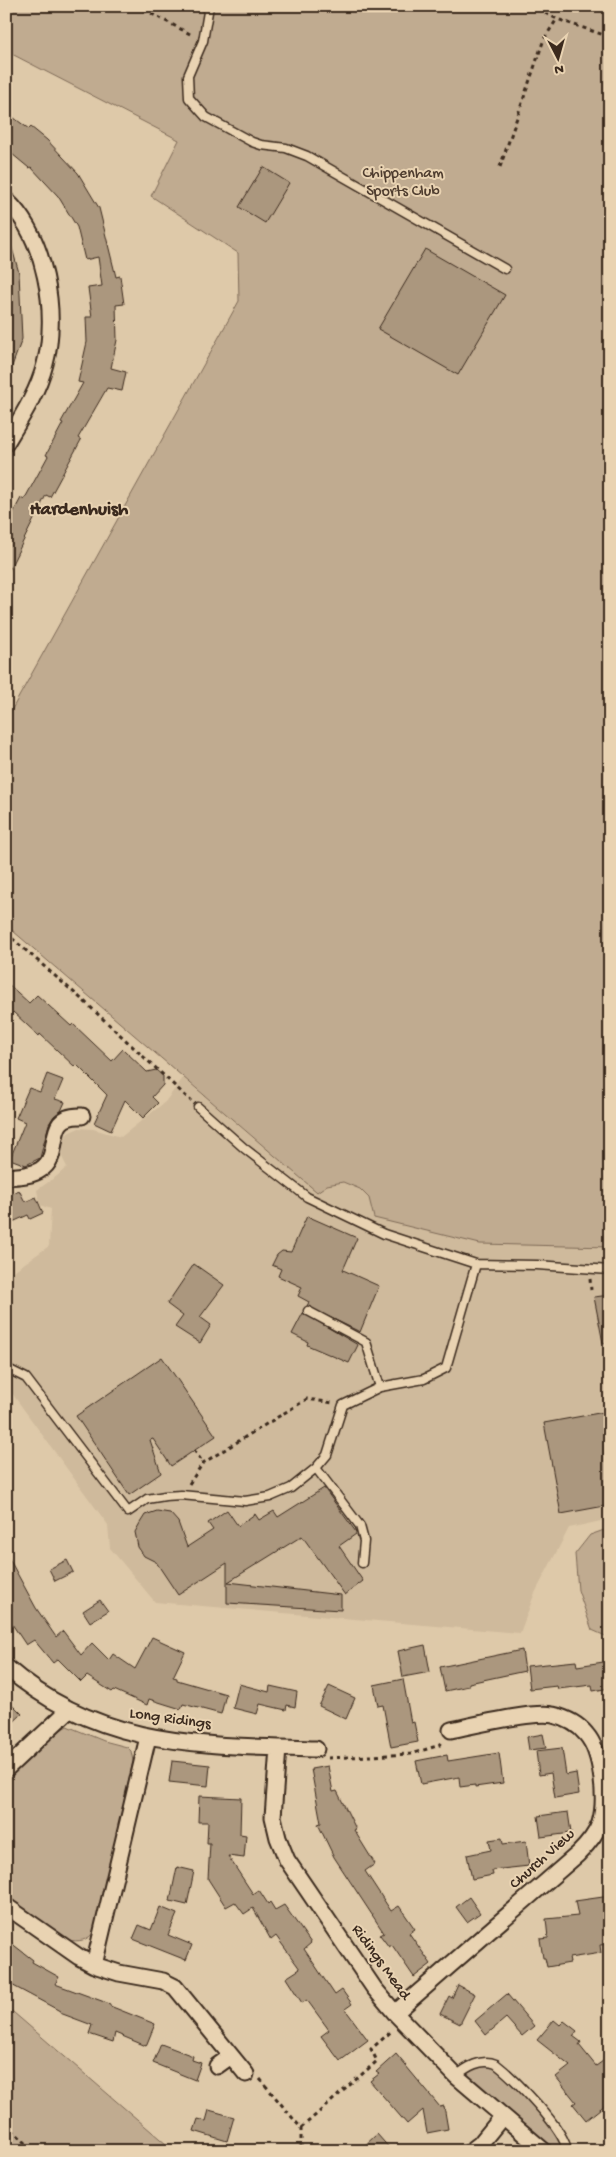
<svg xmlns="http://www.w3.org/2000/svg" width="616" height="2157" font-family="'Gochi Hand',sans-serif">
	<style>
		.built { fill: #cfba9c }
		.green { fill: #c0ab90; stroke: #7e6a57 }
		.building { fill: #ab977e; stroke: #3b2a1e }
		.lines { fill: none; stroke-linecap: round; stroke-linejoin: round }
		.service-casing { stroke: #3b2a1e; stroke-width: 11 }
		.minor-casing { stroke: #3b2a1e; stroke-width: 19 }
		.path { stroke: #3b2a1e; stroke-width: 3; stroke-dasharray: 4 4; stroke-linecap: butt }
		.service { stroke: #e9d3b2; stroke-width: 8 }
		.minor { stroke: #e9d3b2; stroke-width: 15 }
		.labels { text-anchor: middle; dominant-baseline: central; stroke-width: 4; stroke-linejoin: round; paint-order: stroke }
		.park-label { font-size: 16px; fill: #4f3d2f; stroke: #e9d3b2 }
		.street-label { font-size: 16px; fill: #3b2a1e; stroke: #e9d3b2 }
		.quarter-label { font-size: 19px; font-weight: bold; fill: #3b2a1e; stroke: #e9d3b2 }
	</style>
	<rect width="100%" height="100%" fill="#dec9a9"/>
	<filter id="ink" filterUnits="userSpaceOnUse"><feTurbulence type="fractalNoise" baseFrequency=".02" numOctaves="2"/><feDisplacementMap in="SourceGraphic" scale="10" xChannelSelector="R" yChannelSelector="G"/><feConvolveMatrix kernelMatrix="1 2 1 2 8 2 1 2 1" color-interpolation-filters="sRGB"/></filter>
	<g filter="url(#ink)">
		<path class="built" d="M183 1078 317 1192 327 1185 343 1182 360 1188 369 1198 480 1244 610 1247V1519L569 1528 534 1595 520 1633 155 1602 110 1548 108 1525 6 1385 8 1275 49 1246 51 1209 40 1205 37 1190 57 1176 67 1167 61 1155V1143L68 1133 79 1128 93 1129 121 1137 165 1102Z"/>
		<path class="green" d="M6 6H610V1247L480 1244 374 1218 369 1198 360 1189 343 1182 327 1185 317 1192 6 925V720L239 301 238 253 151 196 179 140 6 51Z
			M610 1528V1638L592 1630 578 1590 575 1554 590 1535Z
			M67 1726 104 1741 127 1747 131 1751 133 1761 96 1931C86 1941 80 1942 67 1940L6 1897V1779L56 1733Z
			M6 2006 174 2151H6Z
			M487 2065 495 2067C519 2091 553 2117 563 2151H554L467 2076 469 2071Z"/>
		<path class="building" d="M6 112 29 129 31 127 47 140 78 173 99 208 116 277 120 276 124 304 116 305 117 340 111 368 126 372 122 391 107 388 78 438 81 440 50 497 46 495 6 576V526L21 498 24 500 48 456 46 455 63 423 61 422 83 383 78 382 87 342 86 317H92L88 288 102 286 98 257 85 260 77 227 58 196 31 167 29 168 6 149Z
			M263 167 289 183 265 223 239 207Z
			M10 241 19 273 22 339 8 377H6V242Z
			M425 249 505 295 458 375 378 329Z
			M6 982 29 1003 37 995 71 1026 73 1024 112 1061 123 1049 147 1072 156 1070 163 1076V1085L152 1097 158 1103 143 1118 125 1100 111 1131 94 1123 107 1095 77 1065 75 1067 40 1034 39 1036 13 1012 6 1020Z
			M47 1074 63 1080 55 1099 65 1102 61 1111 54 1116 49 1124 40 1158 26 1165 10 1159 25 1122 16 1118 29 1088 40 1092Z
			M19 1190 25 1202 36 1197 43 1213 30 1219 28 1215 6 1225V1197Z
			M307 1216 357 1238 343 1270 379 1286 360 1332 307 1306 309 1302 298 1296 302 1287 278 1276 281 1269 272 1265 277 1255 282 1251 291 1252Z
			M194 1264 224 1285 200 1317 211 1325 200 1343 175 1327 183 1316 167 1304Z
			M610 1295V1342L603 1343 594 1297Z
			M303 1313 358 1345 349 1363 307 1345 308 1342 292 1334Z
			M162 1357 216 1436 171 1466 153 1439 150 1440 161 1473 129 1495 76 1416Z
			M610 1411V1505L561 1514 544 1423Z
			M324 1488 356 1532V1534L339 1546 363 1581 345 1595 302 1536 228 1582 341 1595V1610L227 1603V1563L178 1595 156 1562 144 1556 138 1547 135 1532 140 1523 145 1515 157 1511 170 1513 178 1522 187 1547 213 1530 208 1523 227 1510 238 1526 255 1514 259 1520 274 1511 278 1517Z
			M6 1553 36 1608 56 1637 63 1631 81 1655 92 1643 109 1660 113 1654 135 1669 152 1637 185 1652 173 1677 177 1678V1680L226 1694 221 1714 183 1704 181 1709 149 1699 147 1705 114 1690 112 1692 87 1676 81 1682 58 1659 53 1663 34 1640 26 1645 6 1615Z
			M67 1560 73 1572 55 1581 49 1569Z
			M100 1600 108 1611 90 1622 83 1611Z
			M425 1645 430 1672 403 1677 398 1651Z
			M522 1650 525 1671 469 1683V1686L445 1691 440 1667Z
			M576 1661 577 1666 610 1661V1688L593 1691 592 1685 558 1689 557 1686 530 1689 527 1666Z
			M403 1679 411 1723 414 1722 418 1742 391 1747 383 1705 378 1706 374 1685Z
			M239 1684 269 1692 270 1686 297 1692 295 1707 287 1705 286 1710 260 1704 257 1714 233 1708Z
			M329 1686 355 1698 346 1719 319 1706Z
			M6 1698 22 1714 6 1729Z
			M543 1734 546 1748 529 1750 527 1737Z
			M562 1748 566 1775 576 1773 579 1794 555 1798 551 1773 539 1775 536 1751Z
			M499 1753 503 1783 475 1787V1785L460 1787 459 1777 421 1784 416 1761 447 1755 448 1761Z
			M172 1761 210 1765 208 1786 169 1782Z
			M328 1766 333 1792 337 1791 356 1829 354 1830 375 1864 365 1871 391 1911 399 1906 415 1929 409 1933 431 1964 414 1977 392 1945 389 1947 380 1935 384 1933 334 1857 318 1824 321 1823 311 1769Z
			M199 1796 241 1798 240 1834 246 1835 244 1858 228 1856 253 1894 259 1890 268 1904 270 1902 275 1910 284 1905 311 1943 304 1949 335 1995 342 1990 352 2004 345 2009 368 2040 340 2061 321 2036 329 2030 307 2000 302 2003 286 1978 300 1969 276 1936 271 1940 253 1908 244 1914 235 1902 226 1907 208 1879 210 1843H207L208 1822H198Z
			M568 1812 571 1833 541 1837 538 1816Z
			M502 1838 503 1844 526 1841 529 1866 492 1870 493 1875 472 1879 467 1855 491 1850 489 1840Z
			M177 1867 194 1871 187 1905 170 1901Z
			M610 1896V1944L600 1945 601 1953 569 1958 570 1963 547 1967 545 1958H543L540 1939 548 1938 546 1919 578 1916 575 1901Z
			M469 1897 480 1913 467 1922 456 1907Z
			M160 1907 177 1914 168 1935 192 1945 186 1960 133 1939 139 1925 151 1930Z
			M6 1939 33 1960 32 1962 59 1977 55 1984 110 2004V2006L155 2024 146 2046 115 2033 113 2042 89 2034 92 2025 60 2013V2011L6 1982Z
			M458 1985 475 1994 460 2024 440 2014 449 1996 452 1998Z
			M507 1994 534 2026 522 2036 506 2018 486 2035 475 2021Z
			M554 2020 560 2025 564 2021 577 2031 573 2036 581 2042 579 2045 596 2066 610 2056V2101L586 2120 573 2104 576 2102 556 2077 570 2066 537 2040Z
			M161 2044 193 2056 192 2060 201 2063 195 2080 153 2063Z
			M396 2054 440 2107 444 2106 448 2129 427 2133 423 2110 407 2124 370 2081 379 2074 376 2072Z
			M209 2110 234 2117 227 2141 194 2131 198 2119 206 2121Z
			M377 2134 392 2151H359Z"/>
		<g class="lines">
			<g class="service-casing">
				<path id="service" d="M209 6 203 41 188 76 189 98 206 117 252 142 261 145 286 148 307 156 505 269
					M198 1107 244 1148 307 1197 384 1234 476 1264 537 1265 610 1270
					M308 1311 366 1342 380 1387
					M6 1368 26 1378 128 1512 147 1499 165 1496 181 1495 245 1501 270 1497 291 1488 316 1468 327 1455 343 1405 380 1387 424 1379 446 1368 476 1264
					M316 1468 360 1526 364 1541 362 1563
					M456 2076C467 2067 481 2058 496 2064 514 2078 565 2129 567 2151"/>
			</g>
			<g class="minor-casing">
				<path id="minor" d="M6 200C45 236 59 313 45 364 38 392 21 418 6 443
					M6 1177C17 1176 31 1176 40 1170 65 1156 41 1114 82 1116
					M6 1667C99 1748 200 1745 316 1749
					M278 1748 273 1817 278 1838 287 1860 374 1988 395 2013 456 2076 544 2151
					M6 1769 68 1711
					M6 1906 79 1957 94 1965 119 1973 163 1981 175 1987 246 2074
					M94 1965 148 1737
					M395 2013 578 1854C587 1845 596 1835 600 1823 607 1800 602 1752 586 1734 578 1724 566 1718 553 1715 532 1711 475 1725 451 1730
					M217 2066 231 2056
					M471 2151 480 2144 502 2117"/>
			</g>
			<path class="path" d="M137 6 192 35
				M531 6 557 19 610 37
				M500 167 544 39 557 19
				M6 933 86 1003 191 1101
				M590 1279 591 1290
				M194 1450 203 1463
				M189 1484 203 1463 307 1399 333 1403
				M328 1758 411 1754 440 1745 442 1742
				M260 2079 301 2128V2147L307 2151
				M6 2124 34 2151
				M301 2128 377 2061 371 2049 393 2030"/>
			<use href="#service" class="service"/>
			<use href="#minor" class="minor"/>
		</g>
	</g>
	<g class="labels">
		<g class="park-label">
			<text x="403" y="174">Chippenham<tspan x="403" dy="18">Sports Club</tspan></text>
		</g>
		<g class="street-label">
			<text transform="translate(170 1720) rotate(8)">Long Ridings</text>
			<text transform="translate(543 1860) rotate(-42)">Church View</text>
			<text transform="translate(380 1963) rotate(54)">Ridings Mead</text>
		</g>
		<g class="quarter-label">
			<text x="79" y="510">Hardenhuish</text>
		</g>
	</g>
	<rect width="616" height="2157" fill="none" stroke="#e9d3b2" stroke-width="25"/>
	<rect x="12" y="12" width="591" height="2132" fill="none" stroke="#3b2a1e" stroke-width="2" filter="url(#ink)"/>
	<g transform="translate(558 58) rotate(174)" stroke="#e9d3b2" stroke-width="4" paint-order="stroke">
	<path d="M0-4L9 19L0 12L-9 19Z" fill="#3b2a1e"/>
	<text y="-8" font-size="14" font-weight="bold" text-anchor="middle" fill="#3b2a1e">N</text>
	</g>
</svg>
